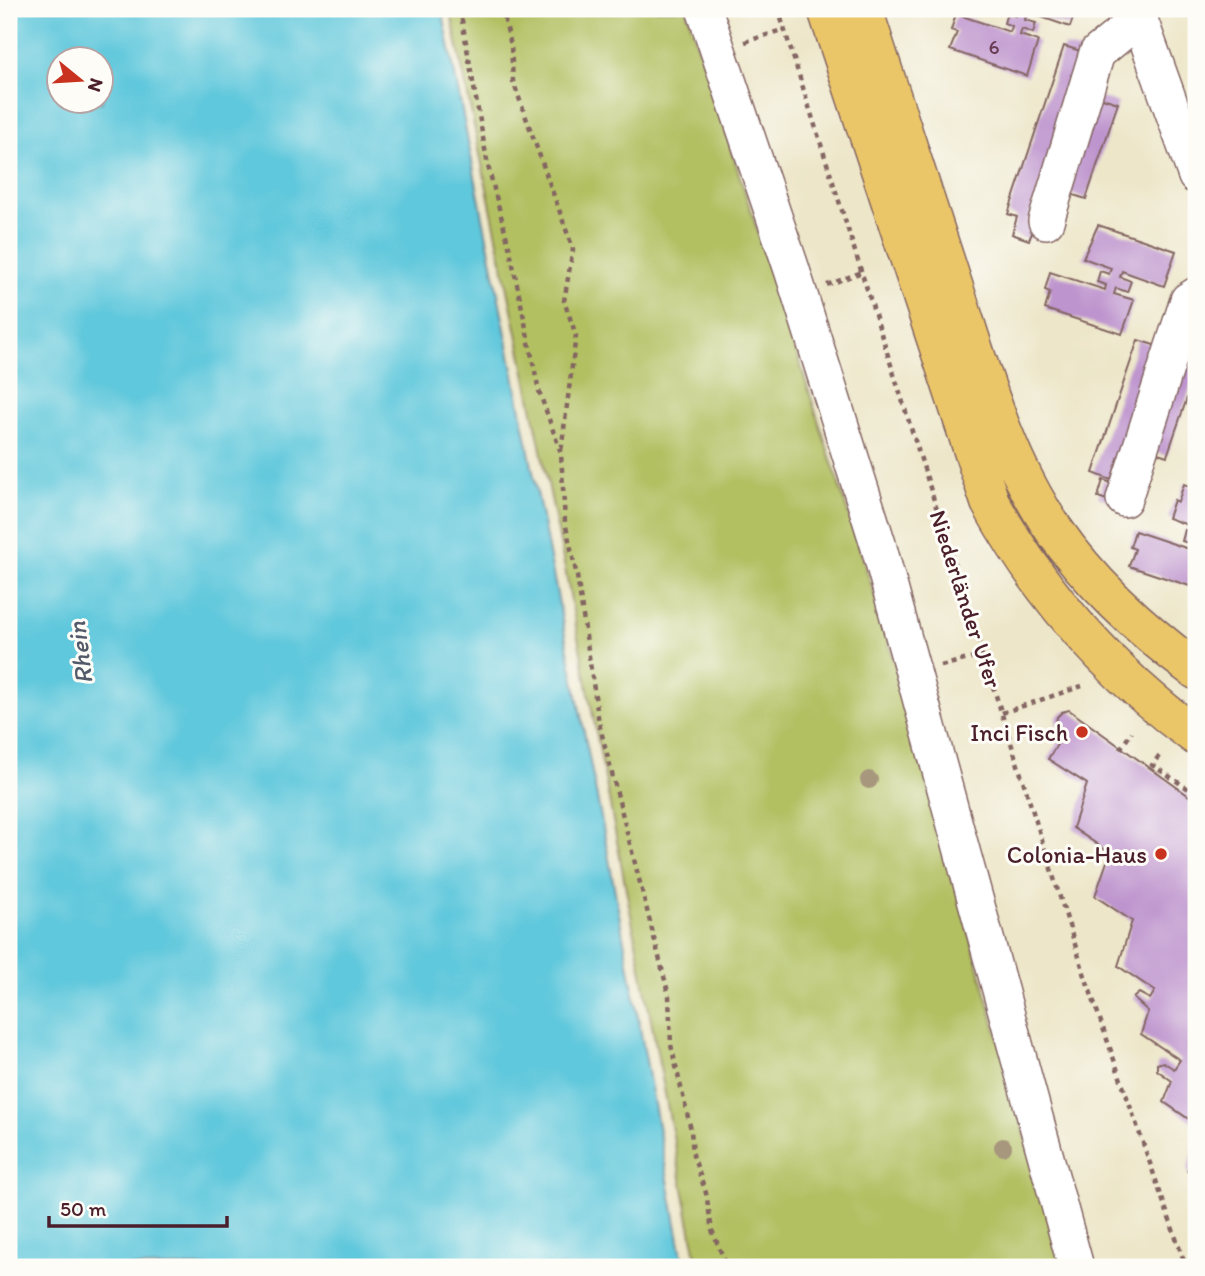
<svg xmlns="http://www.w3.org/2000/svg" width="1205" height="1276" font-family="Itim,sans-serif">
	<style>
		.green { fill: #b2c062; stroke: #7e7046; stroke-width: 2 }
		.water { fill: #60c8dc; stroke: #557484; stroke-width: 2; fill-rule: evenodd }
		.building { fill: #be94ce }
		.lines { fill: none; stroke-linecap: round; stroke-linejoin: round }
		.minor-casing { stroke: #836562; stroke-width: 38 }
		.major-casing { stroke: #836562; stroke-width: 41 }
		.path { stroke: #836562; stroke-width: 4.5; stroke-dasharray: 5 5; stroke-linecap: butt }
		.minor { stroke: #fff; stroke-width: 35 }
		.major { stroke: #ebc669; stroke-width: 38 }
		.tree { fill: #a7977d }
		.poi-dot { fill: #c8321e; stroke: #fdfcf7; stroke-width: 2.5 }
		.labels { text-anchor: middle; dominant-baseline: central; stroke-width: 6; stroke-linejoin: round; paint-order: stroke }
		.number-label { font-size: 21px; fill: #673c54 }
		.street-label { font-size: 24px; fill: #4a1f2b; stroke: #fdfcf7 }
		.poi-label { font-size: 24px; fill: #4a1f2b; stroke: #fdfcf7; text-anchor: end }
		.water-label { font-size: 26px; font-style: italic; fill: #525a69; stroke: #fdfcf7 }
	</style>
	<rect width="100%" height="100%" fill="#fdfcf7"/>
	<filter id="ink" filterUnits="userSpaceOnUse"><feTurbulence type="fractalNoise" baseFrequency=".0143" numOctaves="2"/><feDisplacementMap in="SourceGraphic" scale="14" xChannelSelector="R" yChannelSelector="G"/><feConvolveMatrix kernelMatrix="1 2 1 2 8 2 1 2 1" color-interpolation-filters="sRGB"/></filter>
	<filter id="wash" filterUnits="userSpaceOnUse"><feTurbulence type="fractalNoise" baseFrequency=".00686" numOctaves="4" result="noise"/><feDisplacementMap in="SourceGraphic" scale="28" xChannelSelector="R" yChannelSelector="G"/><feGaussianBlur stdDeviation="1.57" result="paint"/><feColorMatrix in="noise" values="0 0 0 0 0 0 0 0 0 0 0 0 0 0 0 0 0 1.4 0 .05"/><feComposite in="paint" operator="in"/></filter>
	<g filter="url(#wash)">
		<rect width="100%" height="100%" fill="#ede6c9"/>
		<path class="green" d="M450 9H686L881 615 1062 1267H698L558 532Z"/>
		<path class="water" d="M9 9H442L606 843 684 1267H9ZM60 60H102V102H60Z"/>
		<g id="blocks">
			<path class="building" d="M1018 9H1076L1070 27 1027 12 1025 20 1036 23 1033 33 1022 29 1020 35 1038 41 1027 76 950 50 957 32 951 30 956 14 1010 32 1012 26 1004 23 1007 13 1015 16Z
				M1064 46 1084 52 1028 221 1036 224 1029 240 1012 234 1017 217 1008 214Z
				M1096 96 1118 103 1086 199 1064 192Z
				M1098 225 1176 251 1164 286 1122 271 1120 277 1131 281 1127 292 1116 288 1114 294 1134 300 1122 334 1045 309 1050 292 1045 290 1050 272 1105 290 1106 285 1097 282 1100 271 1109 274 1111 268 1083 258Z
				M1138 340 1157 346 1111 480 1093 473Z
				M1182 355 1196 359V372L1167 456 1149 450Z
				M1103 480 1121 486 1116 503 1098 497Z
				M1184 484 1196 488V528L1168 518 1174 500 1178 502Z
				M1185 530 1196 533V588L1129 566 1135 549 1130 547 1135 531 1189 549 1192 544 1182 541Z
				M1069 710 1196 801V1124L1164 1102 1172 1081 1157 1070V1064L1163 1062 1174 1069 1180 1060 1141 1034 1148 1011 1133 998 1139 993 1150 999 1155 991 1118 966 1132 921 1095 896 1110 853 1073 828 1087 784 1048 759 1065 732 1056 723 1057 717 1062 712Z
				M1196 1143V1178L1187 1171Z"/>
		</g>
	</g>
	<g filter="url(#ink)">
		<use href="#blocks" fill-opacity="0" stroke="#836562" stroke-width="2"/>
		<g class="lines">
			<g class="minor-casing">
				<path id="minor" d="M704 9 792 270 878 544 1076 1267
					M1136 9 1196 176
					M1046 221 1097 53 1140 18
					M1124 499 1188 300 1196 295"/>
			</g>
			<g class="major-casing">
				<path id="major" d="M827 9 990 502C1041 595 1110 673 1196 736
					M863 9C893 103 924 197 955 291 981 371 1005 459 1054 530 1092 585 1143 631 1196 670"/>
			</g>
			<path class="path" d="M460 9 488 166 510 250 539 391 561 453 565 522 577 576 599 723 669 996 671 1045 691 1130 693 1155 706 1193 712 1230 727 1267
				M502 9 511 45 513 81 573 249 564 301 576 335 561 452
				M778 9 1086 979 1186 1267
				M745 42 785 29
				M827 285 862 272
				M941 666 984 655
				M1002 713 1082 686
				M1120 749 1132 732
				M1159 756 1152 765 1196 794"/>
			<use href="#minor" class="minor"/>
			<use href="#major" class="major"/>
		</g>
		<g class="tree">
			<circle cx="869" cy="780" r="9"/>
			<circle cx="1003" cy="1147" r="9"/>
		</g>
	</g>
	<g class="poi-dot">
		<circle cx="1082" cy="732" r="7"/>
		<circle cx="1161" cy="854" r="7"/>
	</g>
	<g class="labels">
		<g class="number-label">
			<text x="994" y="46">6</text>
		</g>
		<g class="street-label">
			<text transform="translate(966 599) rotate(72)">Niederländer Ufer</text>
		</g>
		<g class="poi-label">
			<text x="1068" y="732">Inci Fisch</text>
			<text x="1147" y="854">Colonia-Haus</text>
		</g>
		<g class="water-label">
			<text transform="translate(80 653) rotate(-97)">Rhein</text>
		</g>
	</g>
	<rect width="1205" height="1276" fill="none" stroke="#fdfcf7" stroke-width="35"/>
	<g transform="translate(80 80) rotate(108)"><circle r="33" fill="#fdfcf7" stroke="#b5a4a5" stroke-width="2"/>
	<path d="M0-5L12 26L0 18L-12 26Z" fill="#c8321e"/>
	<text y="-10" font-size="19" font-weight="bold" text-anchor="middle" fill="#4a1f2b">N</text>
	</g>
	<path d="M49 1216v10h178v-10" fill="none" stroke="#4a1f2b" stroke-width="3.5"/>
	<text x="60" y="1216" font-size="21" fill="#4a1f2b" stroke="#fdfcf7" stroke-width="5" paint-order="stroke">50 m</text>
</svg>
